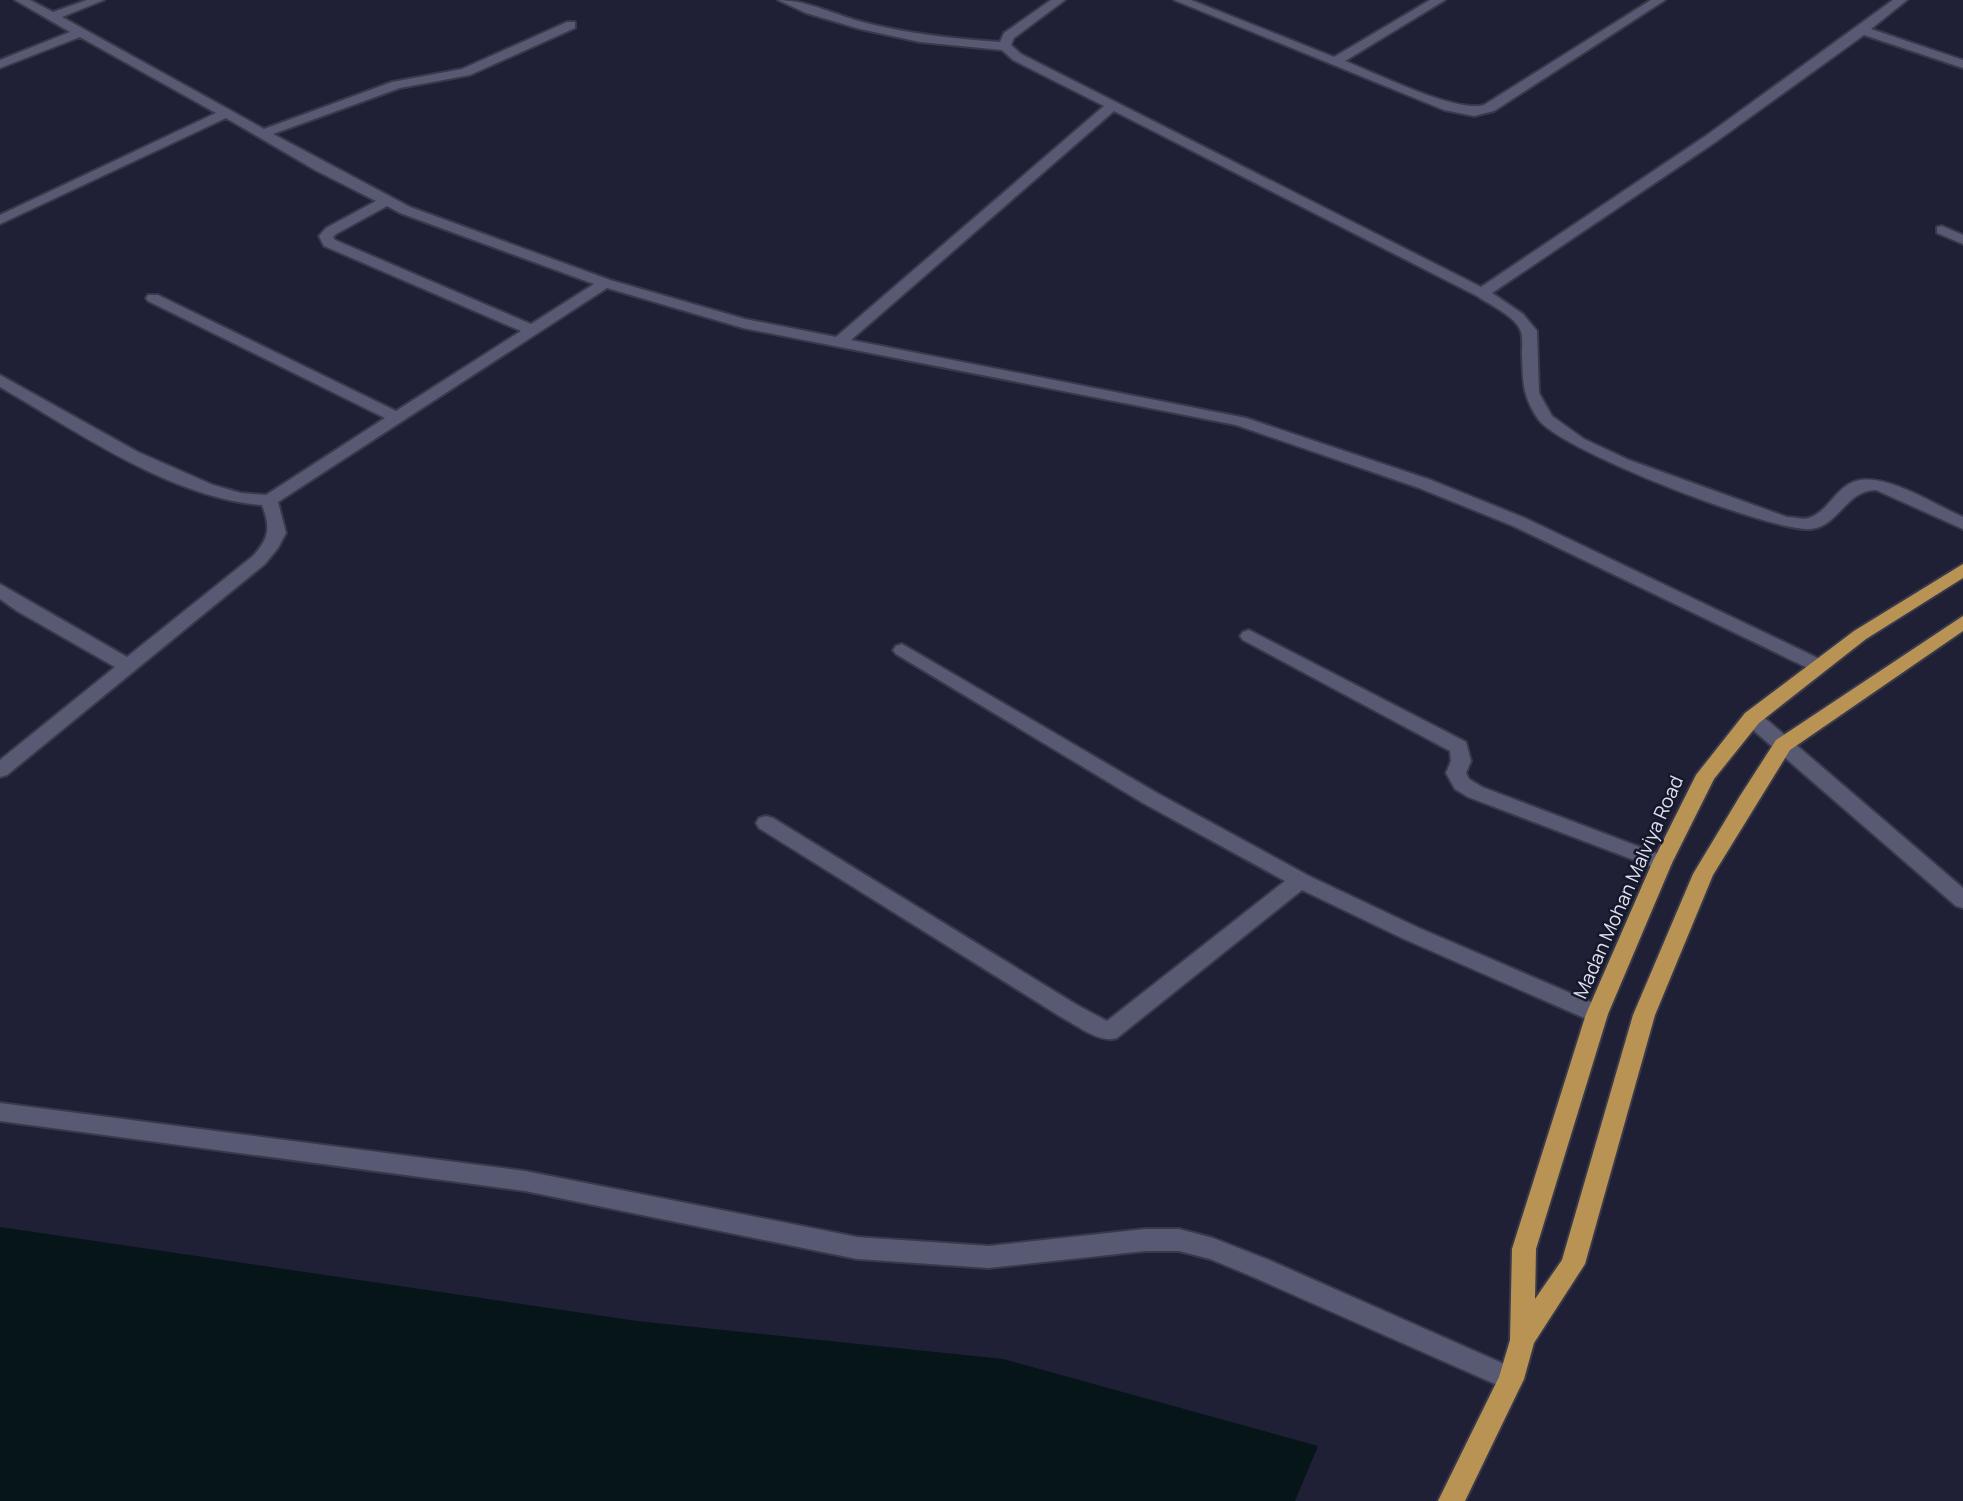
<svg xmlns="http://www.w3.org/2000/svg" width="1963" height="1501" font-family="Manrope,sans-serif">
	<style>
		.water { fill: #061518 }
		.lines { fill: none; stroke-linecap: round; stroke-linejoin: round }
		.service-casing { stroke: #38394a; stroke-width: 4 }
		.minor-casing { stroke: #38394a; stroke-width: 4 }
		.tertiary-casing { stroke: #38394a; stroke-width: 4 }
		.trunk-casing { stroke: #38394a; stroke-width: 4 }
		.service { fill: #575a72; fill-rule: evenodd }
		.minor { fill: #575a72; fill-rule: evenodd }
		.tertiary { fill: #575a72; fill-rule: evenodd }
		.trunk { fill: #b89354; fill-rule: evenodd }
		.labels { text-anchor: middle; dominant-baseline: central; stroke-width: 5; stroke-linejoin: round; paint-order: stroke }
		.street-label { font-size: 19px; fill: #dfe1ef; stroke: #15172a }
	</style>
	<rect width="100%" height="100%" fill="#1f2035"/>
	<path class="water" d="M0 1227 637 1321 1003 1359 1318 1446 1295 1501H0Z"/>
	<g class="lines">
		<g class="service-casing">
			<path id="service" d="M1174 0H1191L1334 57 1430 0H1445L1345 61C1376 73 1455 113 1484 105L1651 0H1665L1494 111 1474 116 1444 110Z"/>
		</g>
		<g class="minor-casing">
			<path id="minor" d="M15 0H30L53 12 87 0H104L62 17 264 129 392 82 462 69 567 22H575V28L470 75 400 88 273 134 410 207 610 280 745 319 836 337 1104 106 1013 60 1002 50 920 42 860 29 806 13 778 0C808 0 837 16 866 23 910 34 955 39 1000 42L1004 33 1051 0H1065L1014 38 1011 45 1021 54 1481 287 1707 135 1893 0H1907L1871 29 1963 60V68L1864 35 1717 141 1492 293 1523 314 1537 331 1539 393 1552 416 1584 439 1629 460 1787 517C1794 517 1803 520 1809 518 1830 511 1837 483 1861 480 1891 476 1935 505 1963 517V529L1876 490C1846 490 1839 526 1811 529 1774 533 1559 450 1538 419 1522 395 1523 381 1522 354 1522 347 1523 338 1521 332 1517 317 1490 305 1477 296L1114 111 851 340 1246 418 1431 480 1525 518 1826 662 1828 666 1826 670H1812L1513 526 1419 488 1236 425 743 328 607 288 278 502 286 533 278 548 265 564 7 775 0 777V760L115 667 17 611 0 599V584L127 657 253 556C269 538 271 528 262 505 171 498 78 432 0 387V375L138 452 213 485 241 493 266 495 385 418 148 301 146 298 148 295H158L396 411 521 331 324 246 319 236 326 228 376 201 315 170 226 118 0 224V215L216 113 80 37 0 68V60L70 32ZM387 206 400 213 594 284 531 324 335 240 333 237 336 234Z
				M1942 226 1963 235V244L1937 233V227Z
				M1249 630 1466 742 1471 761 1466 773 1469 779 1482 787 1669 858 1672 863 1669 868 1662 871 1655 868 1468 797 1455 789 1446 773 1451 761 1450 751 1243 640 1240 636 1243 632Z
				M902 644 1157 793 1309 876 1419 928 1605 1008 1608 1014 1605 1020 1597 1023 1589 1020 1404 939 1302 890 1117 1038C1100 1044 1077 1025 1061 1017L759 828 756 823 759 818 766 816 773 818 1077 1005 1107 1021 1285 881 1143 803 896 654 893 650 896 646Z
				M1752 711 1759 713 1963 888V908L1956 906 1745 723 1743 718 1745 713Z"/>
		</g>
		<g class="tertiary-casing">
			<path id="tertiary" d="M0 1103 525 1171 857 1237 989 1246 1145 1229H1179L1213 1238 1269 1260 1520 1371 1524 1379 1520 1387 1511 1391 1251 1276 1210 1259 1179 1251H1145L989 1268 857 1259 525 1191 0 1121Z"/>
		</g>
		<g class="trunk-casing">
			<path id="trunk" d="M1963 564V578L1866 639 1759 723 1714 779 1672 863 1608 1014 1536 1249 1535 1299 1562 1260 1633 1015 1693 874 1740 796 1776 740 1963 616V631L1790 750 1713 875 1655 1015 1585 1264 1534 1343 1524 1379 1465 1501H1438L1499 1377 1510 1340 1512 1249 1586 1014 1652 863 1696 775 1745 713 1854 631Z"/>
		</g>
		<use href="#service" class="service"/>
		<use href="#minor" class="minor"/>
		<use href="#tertiary" class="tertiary"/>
		<use href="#trunk" class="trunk"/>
	</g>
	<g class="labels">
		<g class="street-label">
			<text transform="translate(1628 887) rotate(-66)">Madan Mohan Malviya Road</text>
		</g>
	</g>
</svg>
